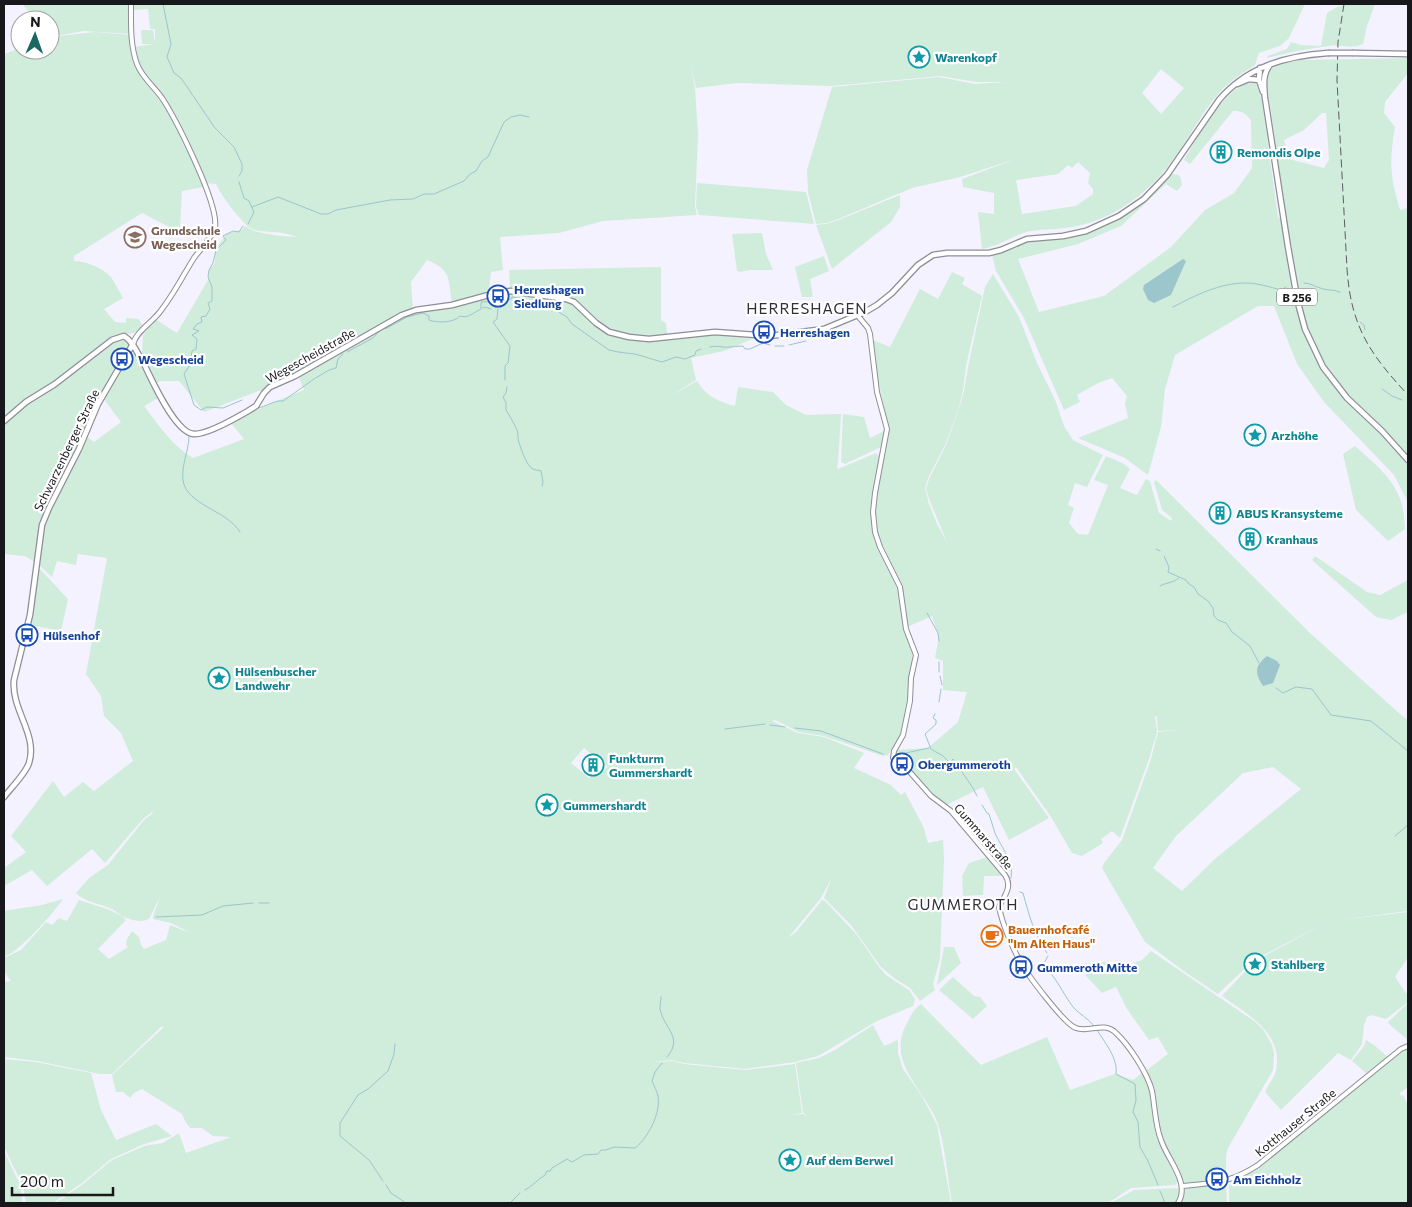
<svg xmlns="http://www.w3.org/2000/svg" width="1412" height="1207" font-family="Commissioner,sans-serif">
	<style>
		.green { fill: #d0ecdb; fill-rule: evenodd }
		.water { fill: #9cc5cc }
		.lines { fill: none; stroke-linecap: round; stroke-linejoin: round }
		.stream { stroke: #9cc5cc; stroke-width: 1 }
		.minor-casing { stroke: #8f8d98; stroke-width: 6 }
		.major-casing { stroke: #8f8d98; stroke-width: 7 }
		.minor { stroke: #fff; stroke-width: 4 }
		.major { stroke: #fff; stroke-width: 4.5 }
		.rail { stroke: #5d5c62; stroke-width: 1; stroke-dasharray: 8 4; stroke-linecap: butt }
		.major-bridge-casing { stroke: #8f8d98; stroke-width: 7; stroke-linecap: butt }
		.major-bridge { stroke: #fff; stroke-width: 4.5 }
		.labels { text-anchor: middle; dominant-baseline: central; stroke-width: 4.5; stroke-linejoin: round; paint-order: stroke }
		.shield { fill: #fff; stroke: #5d5d5f; stroke-width: 1 }
		.shield-label { font-size: 11px; font-weight: bold; fill: #18171b }
		.culture-label { font-size: 12px; font-weight: bold; fill: #0d838f; stroke: #fff; text-anchor: start }
		.education-label { font-size: 12px; font-weight: bold; fill: #785e54; stroke: #fff; text-anchor: start }
		.transit-label { font-size: 12px; font-weight: bold; fill: #164399; stroke: #fff; text-anchor: start }
		.street-label { font-size: 12px; fill: #18171b; stroke: #fff }
		.food-label { font-size: 12px; font-weight: bold; fill: #c56008; stroke: #fff; text-anchor: start }
		.quarter-label { font-size: 15px; letter-spacing: 1px; fill: #302e37; stroke: #fff }
	</style>
	<rect width="100%" height="100%" fill="#f4f2fe"/>
	<path class="green" d="M22 4H130L131 34 84 31 50 37V20H31L34 17Z
		M132 4H1305L1289 38 1280 46 1259 53 1255 65C1243 73 1229 81 1219 93 1197 118 1183 151 1160 176 1135 203 1102 224 1065 228 1054 230 1043 229 1031 231 1014 234 1000 246 982 249L978 212 994 214V193L963 187 962 179 1016 159 960 177 912 188 836 220 826 223 816 224 808 192 807 170 832 87 939 77 975 84 1006 82H976L940 76 832 86 737 83 696 88 690 62 695 88 698 135 695 207 697 215 603 221 559 233 500 237 503 270 491 272 489 290 495 291 452 303C448 279 452 270 427 260L411 282 413 310 308 368 264 389 204 412 179 381H161L156 383 142 355 143 335 155 319 177 333 208 280 209 270 215 263V250L227 233 242 230 245 226C256 235 283 236 298 237 289 234 280 232 271 232 265 231 258 232 252 229 242 224 220 194 216 184L204 183 181 130 139 66 134 47 153 44H142L141 30H153L155 44V29H150L148 9 132 10ZM1161 69 1184 88 1161 114 1142 93ZM1078 162 1090 173 1088 183 1093 189V194L1076 206 1022 214 1016 180 1058 174 1068 165 1072 168Z
		M1348 4H1375L1367 26 1363 44C1351 50 1341 44 1329 46 1308 49 1288 52 1268 58L1267 56 1287 49 1291 42 1301 45 1321 46 1327 13 1337 7Z
		M95 32 130 35 138 67 163 100 179 131 204 187 182 191 180 227 173 229 142 213 74 256V261C86 261 103 268 111 277 115 283 119 291 123 298L104 309 115 322 126 323V318L139 319 143 327C134 337 123 332 111 338L54 383 25 400 4 418V54L20 48V50H48V52L59 36Z
		M1408 58V73L1385 102 1384 113 1395 127C1389 162 1390 176 1400 210L1408 208V502L1394 475 1324 402 1297 364 1274 306H1258L1175 355 1165 389 1161 427 1148 475 1125 458 1078 438 1128 418 1125 403 1127 396 1112 378 1098 383 1077 395 1080 402 1064 410 1024 318 996 271 992 255C1004 251 1018 243 1031 241 1042 239 1054 239 1065 237 1111 229 1141 207 1172 174L1179 175 1181 179 1182 185 1177 191 1166 184 1121 226 1078 244 1018 259 1039 312 1104 296 1171 247 1205 210 1234 193 1252 168 1251 121C1246 113 1242 111 1233 111L1190 164 1184 160C1196 140 1229 78 1256 83L1262 100 1278 218 1286 215 1267 84V73L1269 70 1283 64 1301 60ZM1322 113H1326L1329 160 1324 168 1289 159 1284 140 1304 130Z
		M697 183 806 192 814 224 699 215 696 207Z
		M900 195V207L891 222 832 269 816 225 826 224 836 221Z
		M762 233 766 254 773 270H749L740 272 737 271 732 234Z
		M824 256 829 271 810 279 813 297H802L795 267Z
		M661 267V320L666 323 667 335C643 337 616 337 597 320 590 314 583 304 574 300 558 293 528 292 510 289L509 270Z
		M952 272 965 278 962 284 982 296 966 366 963 390 958 411 945 445 928 478 925 488 929 504 937 524 947 542 931 504 926 489 929 479 946 445 958 412 964 391 968 367 985 287 993 274 1019 317 1037 363 1056 402 1064 426 1073 440 1103 455 1087 487 1075 483 1068 505 1074 508 1069 523 1078 534 1088 535 1108 485 1094 480 1106 456 1124 464 1130 469 1120 488 1137 495 1146 479 1150 481 1159 513 1171 521 1172 518 1162 510 1154 482 1156 480 1311 634 1400 714 1408 720V911L1339 920 1408 912V957L1395 977 1408 996V1002L1386 1019 1372 1015 1367 1017 1364 1025 1362 1044 1351 1060 1338 1053 1281 1110 1265 1092C1268 1085 1274 1078 1276 1071 1284 1033 1247 1014 1222 996L1255 961 1327 922 1254 960 1218 994 1185 972 1145 942 1102 868 1104 863 1122 840 1151 759 1158 732 1181 730 1158 731 1157 717 1155 716 1157 732 1149 759 1120 838 1112 831 1101 839 1103 843 1082 856 1072 853 1051 817 1016 767 1014 769 1049 818 1009 840 983 787 946 805 930 793 908 768 897 761 894 756 896 750 928 748 958 722 967 692 943 690V661L935 658 939 637 932 616 907 627 901 587 880 543 876 530 875 513 876 493 889 429 875 367 873 340 890 347 920 289 938 299ZM1273 767 1301 789 1216 858 1182 891 1153 868 1176 836 1243 773Z
		M508 293 569 302 575 305 607 333 650 340 715 334 755 338 724 351 691 358 696 380 670 396 697 381C706 396 719 402 735 406L738 387 773 392 786 405 806 415 841 414 838 464 837 467 838 469 876 453 879 456 871 511 873 534 879 548 895 578 904 626 913 651 908 700 902 733 888 755 883 756 824 736 799 732 775 720 772 721 798 733 824 737 864 753 854 768 891 785 901 795 905 792 923 826 928 843 943 840 944 860 940 959 933 984 935 990 920 1001 910 988 894 978 880 966 851 925 824 898 832 877 821 898 788 938 796 932 822 900 825 901 857 935 879 967 886 975 909 990 915 999 913 1006 877 1021 818 1056 795 1062 745 1069 684 1063 671 1060 650 1063 672 1061 684 1064 745 1070 795 1064 802 1113 789 1115 803 1114 809 1116 803 1113 796 1063 819 1058 835 1050 873 1025 884 1046 898 1040V1053L903 1069 922 1096 937 1125 951 1203H56L83 1184 112 1160 144 1146 163 1143 179 1133 186 1153 231 1137 213 1136 202 1128H190L186 1123 182 1114 142 1089 134 1093 130 1098 123 1092H116L112 1075 163 1028 162 1026 112 1074H100L37 1061 4 1057V982L11 981 4 971V958L21 950 46 922 52 925 59 918 67 921 79 900 110 910 122 916C108 903 88 905 76 893L89 878 108 865 144 820 153 813 152 812 143 819 105 863 92 849 47 886 32 870 4 886V868L26 852 11 836 53 781 64 797 83 782 94 791 133 761 121 733 104 716 101 696 86 674 107 558 78 554 76 565 57 561 52 577 38 564 25 556 4 554V423L27 403 56 385 114 340 125 339 128 342 129 348 83 434 94 442 121 422 103 398 130 355 132 353 135 354 151 386 160 397 144 406C158 424 172 446 193 458L244 439 230 422 250 412 304 390 298 375 393 321 413 312 453 307 486 297ZM584 748 608 767 589 778 571 763ZM161 895 153 916V919L171 923 193 934 170 925 166 940 144 949 141 945 139 937 132 931 127 939 126 944 128 947 109 959 98 949 126 920 122 916C131 920 140 923 149 919Z
		M843 414 864 417 870 438 886 430 881 447 845 464 841 462Z
		M1355 446C1373 462 1396 480 1402 505 1404 512 1404 521 1405 529L1388 541 1356 510 1343 454Z
		M1315 556 1367 592 1380 595 1408 580V612L1391 620 1376 617 1312 560Z
		M39 568 68 599 61 631 30 625Z
		M987 857 1003 876H984L983 895 963 896 962 876 969 863Z
		M63 899C52 915 21 950 4 957V911L42 905Z
		M944 947H954L961 963 937 985Z
		M1151 951 1254 1021 1263 1029 1272 1045 1274 1053 1273 1070 1228 1148 1226 1156V1176L1215 1178 1211 1181 1186 1184 1182 1181 1162 1139 1153 1087 1144 1072 1168 1054 1158 1037 1149 1040 1127 1009 1116 987 1102 993 1086 976 1083 964 1106 962 1109 972 1142 960Z
		M953 977 974 996 980 997 987 1006 973 1019 939 990Z
		M1408 1003V1040L1390 1025 1388 1022Z
		M921 1004 981 1065 1047 1037 1070 1090 1115 1074 1133 1080 1142 1073 1149 1087 1153 1117 1159 1140 1178 1182 1175 1185 1131 1188 1108 1203H952C948 1179 945 1147 938 1124 925 1088 884 1063 908 1021 912 1014 914 1009 921 1004Z
		M1366 1040 1374 1045 1388 1057 1366 1073 1352 1061 1364 1046Z
		M1403 1049H1408V1087L1400 1093 1401 1096 1403 1095 1408 1105V1203H1229V1185L1240 1180 1259 1166Z
		M4 1059 36 1062 91 1073 101 1110 116 1140 156 1124 172 1136 144 1144 111 1159 82 1183 53 1203H26L23 1186 4 1147Z
		M4 1151 21 1187 22 1203H4Z
		M1221 1184 1226 1186 1227 1203H1179L1183 1192 1187 1187Z
		M1177 1188 1180 1190 1179 1198 1175 1203H1111L1134 1190Z"/>
	<path class="water" d="M1183 259 1186 261 1171 295 1154 303 1148 300 1143 289 1144 285Z
		M1267 656 1277 661 1280 665 1273 683 1263 686C1254 672 1255 666 1267 656Z"/>
	<g class="lines">
		<path class="stream" d="M163 4 171 44 167 57 174 73 181 78 215 128 234 147 242 164V171L239 176
			M239 182 244 198 249 201 254 212 248 224
			M252 207 278 197 321 214H328L336 210 390 200 413 199 424 194H434L464 181 470 174 476 171 482 161 488 157 504 122 511 117 520 115 529 117
			M1304 283C1311 283 1313 286 1320 288 1327 291 1333 289 1340 292
			M1173 307C1196 295 1220 283 1246 283 1257 283 1270 287 1281 290L1286 287
			M483 308 485 307 491 309
			M498 309 497 319 493 322 510 346 508 363 505 366V380
			M1360 322 1364 325 1365 330
			M789 345 806 341
			M775 346H784
			M710 347C717 345 723 348 729 347 734 347 737 346 743 346L745 349H750L763 343 770 345
			M347 352 373 338 381 329 387 328 407 317 423 313 429 316V320C437 323 454 323 460 316 468 319 474 312 481 309V302L505 301 511 299 512 297 525 299 530 305 552 308 567 317 572 324 609 350 618 352 635 354 662 362 676 357 685 359 695 355 696 351 701 349
			M507 387 506 393 503 397 506 403V410C508 413 516 427 517 430 518 432 518 436 518 438 519 445 527 467 533 469 535 470 538 470 541 471L543 482 542 486
			M1382 389 1392 396 1402 400
			M242 400 223 408 207 407 201 410 194 405 184 374 190 365 192 351 196 349 197 339 192 335 199 331 193 329 197 324 202 322 201 317 206 316 210 309 208 303 212 301V287L208 277 209 270 213 263 216 250 226 240 223 236 233 231 239 232 243 226
			M257 408C267 407 273 400 283 401L314 379 329 370 336 368 338 359 343 354
			M189 436C189 451 181 465 183 480 186 505 227 510 240 532
			M1156 549 1160 551
			M1164 556 1169 567 1168 572 1186 580 1189 584 1194 587 1198 594 1208 601 1213 608 1214 616 1218 620 1226 623 1232 632 1250 646 1259 663
			M1160 586C1167 582 1171 584 1179 578
			M927 613 938 633 939 641
			M939 662V672
			M940 676 942 685
			M1276 688 1283 693 1296 687 1312 689 1331 715 1371 721 1408 751
			M939 702 941 689
			M935 714 933 718 936 720V724L925 734 931 749 943 756 950 763 953 759 973 788 977 796
			M770 725 785 727
			M795 728 821 731 883 754
			M725 729 765 724
			M895 756 899 757 901 754 929 748
			M982 805 987 813 989 814C991 820 993 827 995 833 1002 849 1014 861 1011 878
			M1395 836 1408 825
			M1020 892 1023 893C1030 918 1033 931 1047 953
			M259 903H269
			M156 917 202 915 223 906 253 903
			M1048 956 1043 965C1057 978 1062 992 1073 1007 1079 1014 1088 1018 1094 1026
			M661 997C661 1000 660 1005 660 1009 664 1029 684 1037 667 1057
			M1097 1030C1105 1043 1118 1058 1116 1074L1135 1084 1136 1100 1133 1112 1138 1122 1140 1147 1148 1161 1158 1185
			M383 1181 369 1160 340 1136V1123L358 1095 368 1089 388 1071 394 1054 395 1044
			M386 1185 391 1193 406 1203
			M525 1190C533 1186 538 1179 545 1175L547 1171H550L552 1168 567 1159 572 1162 584 1155 598 1154 601 1150H606L614 1147 635 1148C648 1138 661 1113 658 1096 657 1091 654 1086 652 1081L655 1072 662 1063
			M1160 1191 1165 1203
			M510 1203 520 1193"/>
		<g class="minor-casing">
			<path id="minor" d="M131 4C131 24 130 45 137 64 142 78 156 88 164 101 177 122 219 204 215 227 212 239 201 248 194 258 182 277 173 296 159 313 151 323 136 332 133 344
				M858 316 868 328 870 334 877 392 887 429 875 493 873 512 875 532 880 547 900 587 906 629 916 655 911 678 910 701 903 735 894 751 893 758 895 762 908 770 931 796 951 811 1005 875C1013 887 1004 896 999 907 1002 923 1012 947 1020 961 1026 973 1065 1025 1076 1028 1089 1033 1104 1021 1116 1033 1129 1045 1148 1074 1152 1091 1155 1107 1155 1125 1161 1140 1167 1159 1191 1183 1178 1203
				M1182 1186C1213 1183 1231 1183 1258 1165L1401 1049 1408 1046"/>
		</g>
		<g class="major-casing">
			<path id="major" d="M1354 53 1408 54
				M1270 65C1262 74 1264 87 1265 98L1288 247 1298 303 1305 329 1323 367 1347 398 1382 431 1408 460
				M1260 68 1259 80 1263 92
				M1237 84 1249 79 1259 80
				M4 421 26 402 55 384 112 340 124 336C134 342 138 355 144 364 152 380 176 435 195 434 208 434 236 418 248 411L256 406 264 393 270 387 295 376 402 315 416 310 452 305 496 293 511 291 566 299 574 302 596 323 609 332 629 337 649 339 715 332 770 336 824 329 865 312 877 305 892 293 918 265 933 255 947 253H989L1001 250 1027 239 1063 236 1086 231 1119 216 1144 199 1167 175 1219 100C1247 67 1285 56 1328 53
				M4 797C11 788 26 773 29 763 38 734 11 710 14 680L30 615 42 525 49 508 79 449 98 404 133 344"/>
		</g>
		<use href="#minor" class="minor"/>
		<use href="#major" class="major"/>
		<path class="rail" d="M1344 4 1338 42 1337 80 1347 269C1351 327 1370 354 1408 395"/>
		<g class="major-bridge-casing">
			<path id="major-bridge" d="M1328 53H1354"/>
		</g>
		<use href="#major-bridge" class="major-bridge"/>
	</g>
	<defs>
		<g id="sight-ring" transform="scale(1.125)"><circle r="9.5" fill="#fff" stroke="#0f9aa8" stroke-width="1.5"/><path d="M0-6L1.8-2.2L6-1.7L2.9 1.2L3.7 5.4L0 3.3L-3.7 5.4L-2.9 1.2L-6-1.7L-1.8-2.2Z" fill="#0f9aa8"/></g>
		<g id="building-ring" transform="scale(1.125)"><circle r="9.5" fill="#fff" stroke="#0f9aa8" stroke-width="1.5"/><path d="M-4-6H4V6H1V3H-1V6H-4ZM-2.5-4.3h1.7v1.8h-1.7ZM.8-4.3h1.7v1.8H.8ZM-2.5-1h1.7V.8h-1.7ZM.8-1h1.7V.8H.8Z" fill="#0f9aa8"/></g>
		<g id="school-ring" transform="scale(1.125)"><circle r="9.5" fill="#fff" stroke="#8d6e63" stroke-width="1.5"/><path d="M0-5L7-2L0 1L-7-2ZM-4 1L0 2.5L4 1V4Q0 6-4 4Z" fill="#8d6e63"/></g>
		<g id="bus-ring" transform="scale(1.125)"><circle r="9.5" fill="#fff" stroke="#1a4fb4" stroke-width="1.5"/><path d="M-5-6H5V4H4V6H2V4H-2V6H-4V4H-5ZM-3.5-4V0h7V-4ZM-3.5 1.2v1.5H-2V1.2ZM2 1.2v1.5H3.5V1.2Z" fill="#1a4fb4"/></g>
		<g id="cafe-ring" transform="scale(1.125)"><circle r="9.5" fill="#fff" stroke="#e8710a" stroke-width="1.5"/><path d="M-5.5-4.5H6V0H3Q3 3.5 0 3.5H-2.5Q-5.5 3.5-5.5 0ZM3-3.2v2h1.7v-2ZM-6 4.5H4V6H-6Z" fill="#e8710a"/></g>
	</defs>
	<g fill-rule="evenodd">
		<use href="#sight-ring" x="919" y="57"/>
		<use href="#building-ring" x="1221" y="152"/>
		<use href="#school-ring" x="135" y="237"/>
		<use href="#bus-ring" x="498" y="296"/>
		<use href="#bus-ring" x="764" y="332"/>
		<use href="#bus-ring" x="122" y="359"/>
		<use href="#sight-ring" x="1255" y="435"/>
		<use href="#building-ring" x="1220" y="513"/>
		<use href="#building-ring" x="1250" y="539"/>
		<use href="#bus-ring" x="27" y="635"/>
		<use href="#sight-ring" x="219" y="678"/>
		<use href="#bus-ring" x="902" y="764"/>
		<use href="#building-ring" x="593" y="765"/>
		<use href="#sight-ring" x="547" y="805"/>
		<use href="#cafe-ring" x="992" y="936"/>
		<use href="#sight-ring" x="1255" y="964"/>
		<use href="#bus-ring" x="1021" y="967"/>
		<use href="#sight-ring" x="790" y="1160"/>
		<use href="#bus-ring" x="1217" y="1179"/>
	</g>
	<g class="labels">
		<rect class="shield" x="1277" y="288.5" width="40" height="17" rx="4"/>
		<g class="shield-label">
			<text x="1297" y="297">B 256</text>
		</g>
		<g class="culture-label">
			<text x="935" y="57">Warenkopf</text>
			<text x="1237" y="152">Remondis Olpe</text>
			<text x="1271" y="435">Arzhöhe</text>
			<text x="1236" y="513">ABUS Kransysteme</text>
			<text x="1266" y="539">Kranhaus</text>
			<text x="235" y="671">Hülsenbuscher<tspan x="235" dy="14">Landwehr</tspan></text>
			<text x="609" y="758">Funkturm<tspan x="609" dy="14">Gummershardt</tspan></text>
			<text x="563" y="805">Gummershardt</text>
			<text x="1271" y="964">Stahlberg</text>
			<text x="806" y="1160">Auf dem Berwel</text>
		</g>
		<g class="education-label">
			<text x="151" y="230">Grundschule<tspan x="151" dy="14">Wegescheid</tspan></text>
		</g>
		<g class="transit-label">
			<text x="514" y="289">Herreshagen<tspan x="514" dy="14">Siedlung</tspan></text>
			<text x="780" y="332">Herreshagen</text>
			<text x="138" y="359">Wegescheid</text>
			<text x="43" y="635">Hülsenhof</text>
			<text x="918" y="764">Obergummeroth</text>
			<text x="1037" y="967">Gummeroth Mitte</text>
			<text x="1233" y="1179">Am Eichholz</text>
		</g>
		<g class="street-label">
			<text transform="translate(310 355) rotate(-29)">Wegescheidstraße</text>
			<text transform="translate(66 450) rotate(-64)">Schwarzenberger Straße</text>
			<text transform="translate(984 836) rotate(49)">Gummarstraße</text>
			<text transform="translate(1295 1122) rotate(-39)">Kotthauser Straße</text>
		</g>
		<g class="food-label">
			<text x="1008" y="929">Bauernhofcafé<tspan x="1008" dy="14">"Im Alten Haus"</tspan></text>
		</g>
		<g class="quarter-label">
			<text x="807" y="308">HERRESHAGEN</text>
			<text x="963" y="904">GUMMEROTH</text>
		</g>
	</g>
	<rect width="1412" height="1207" fill="none" stroke="#18171b" stroke-width="10"/>
	<g transform="translate(35 35) rotate(2)"><circle r="24" fill="#ffffff" stroke="#a3a2a4"/>
	<path d="M0-4L9 19L0 12L-9 19Z" fill="#1b6762"/>
	<text y="-8" font-size="14" font-weight="bold" text-anchor="middle" fill="#18171b">N</text>
	</g>
	<path d="M12 1187v8h101v-8" fill="none" stroke="#18171b" stroke-width="2.5"/>
	<text x="20" y="1187" font-size="15" fill="#18171b" stroke="#ffffff" stroke-width="4" paint-order="stroke">200 m</text>
</svg>
